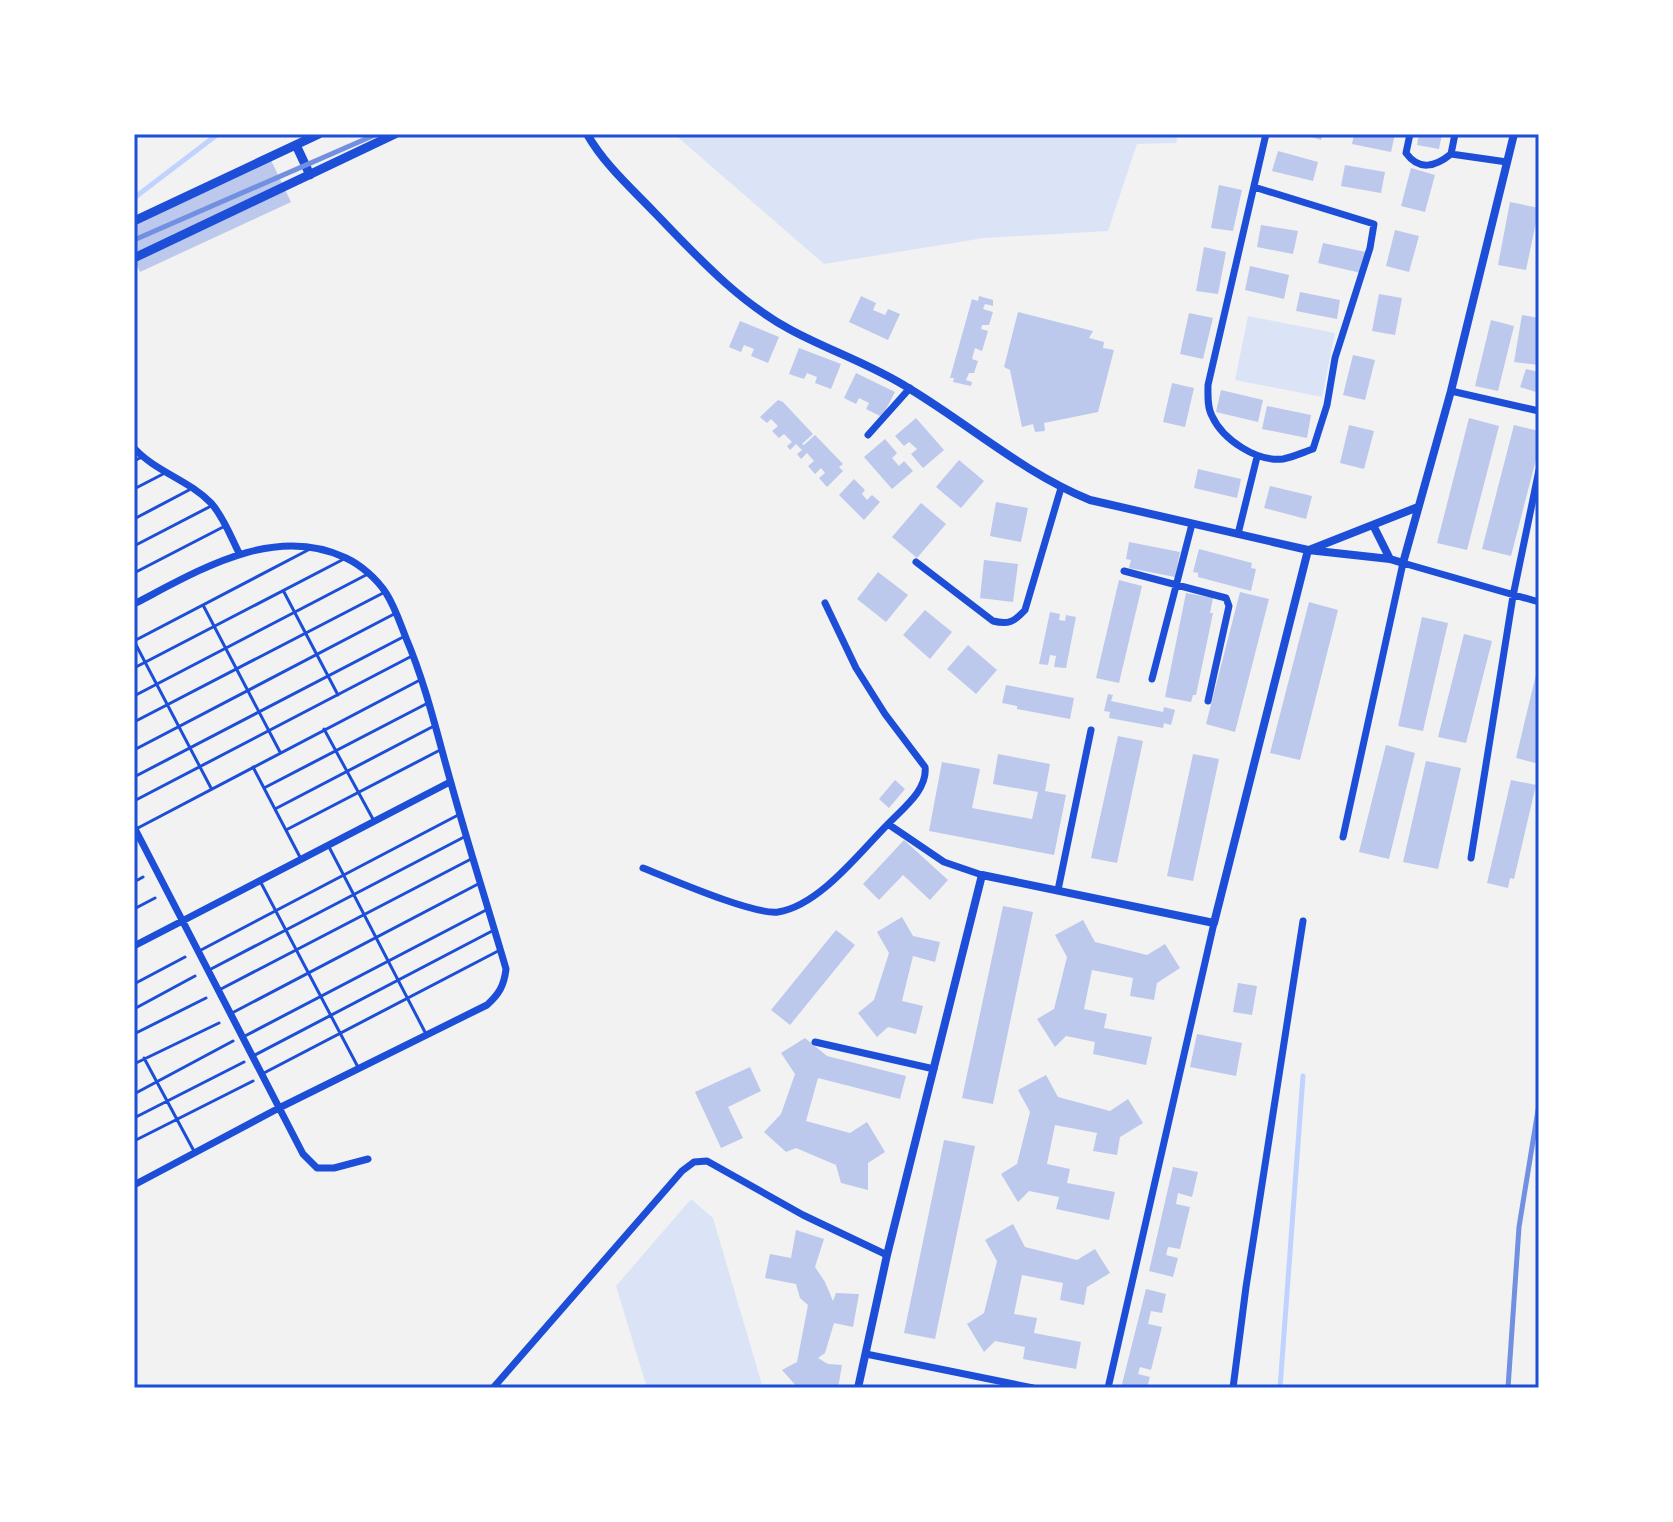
<svg xmlns="http://www.w3.org/2000/svg" width="1673" height="1522" font-family="'IBM Plex Sans',sans-serif">
	<style>
		.green { fill: #dbe4f7 }
		.lines { fill: none; stroke-linecap: round; stroke-linejoin: round }
		.stream { stroke: #bfd3fe; stroke-width: 5 }
		.building { fill: #bdc9ec }
		.service { stroke: #1d4ed8; stroke-width: 3 }
		.minor { stroke: #1d4ed8; stroke-width: 7 }
		.tertiary { stroke: #1d4ed8; stroke-width: 8 }
		.secondary { stroke: #1d4ed8; stroke-width: 9 }
		.rail { stroke: #7290e2; stroke-width: 5 }
		.neatline { fill: none; stroke: #1d4ed8; stroke-width: 3 }
	</style>
	<rect width="100%" height="100%" fill="#f2f2f2"/>
	<path class="green" d="M674 134H1178L1176 143 1137 144 1108 231 984 238 824 264Z
		M1248 316 1335 333 1322 397 1235 380Z
		M691 1199 713 1218 763 1388H647L616 1286Z"/>
	<g class="lines">
		<path class="stream" d="M134 198 218 134
			M1280 1388 1303 1076"/>
	</g>
	<path class="building" d="M1302 134H1323L1321 140Z
		M1354 134H1395L1391 152 1352 144Z
		M1419 134H1442L1439 149 1417 145Z
		M1278 151 1318 162 1313 181 1272 171Z
		M269 156 291 202 140 272 134 260V219Z
		M1345 165 1385 172 1381 193 1341 186Z
		M1411 168 1435 175 1425 212 1401 206Z
		M1219 185 1242 190 1233 231 1211 228Z
		M1510 202 1539 208 1526 270 1498 265Z
		M1261 225 1298 231 1293 254 1257 247Z
		M1395 230 1419 236 1409 272 1386 266Z
		M1323 243 1366 252 1361 273 1318 263Z
		M1204 247 1226 252 1218 294 1196 291Z
		M1250 266 1289 275 1284 299 1245 290Z
		M1300 292 1340 300 1337 319 1296 311Z
		M1379 294 1402 298 1395 335 1372 331Z
		M861 296 876 303 873 310 885 315 888 309 900 314 888 340 849 322Z
		M979 296 993 300V306L985 304 983 309 993 312 989 325H982L981 329 988 331 982 351 975 348 972 359 978 361 974 373H969L966 380 972 382 971 386 953 382 954 378H950L972 299 978 301Z
		M1018 312 1093 331 1089 338 1104 342 1103 348 1114 350 1098 412 1044 423 1045 431 1035 432 1033 424 1022 427 1010 370 1004 367Z
		M1189 313 1213 318 1203 359 1180 354Z
		M1522 315 1539 318V365L1514 362Z
		M1491 320 1514 326 1498 391 1475 386Z
		M740 321 779 337 768 363 751 356 754 349 744 345 741 352 729 347Z
		M799 348 841 364 831 389 815 383 817 377 807 373 804 379 789 374Z
		M1353 355 1375 360 1365 400 1343 395Z
		M1526 369 1539 372V393L1520 387Z
		M856 373 895 392 882 417 866 409 869 403 859 398 856 404 844 398Z
		M1172 383 1194 388 1185 427 1163 422Z
		M1221 390 1263 400 1258 422 1216 412Z
		M778 400 783 402 813 434 802 444 804 445 815 435 843 464 839 467 843 471 827 487 819 478 825 473 821 468 815 474 808 466 814 461 807 453 801 459 797 454 802 450 796 444 790 450 787 446 792 442 784 434 779 438 772 431 778 426 771 419 767 423 760 417Z
		M1267 406 1311 415 1307 438 1262 429Z
		M916 418 944 450 923 468 911 454 917 449 909 442 904 446 895 436Z
		M1469 418 1499 426 1467 550 1437 543Z
		M1349 425 1374 431 1364 469 1340 463Z
		M1514 425 1539 431V448L1511 556 1482 549Z
		M885 439 897 453 892 458 899 466 904 461 913 471 892 489 864 457Z
		M959 460 984 481 961 508 936 487Z
		M1198 469 1241 479 1237 498 1194 488Z
		M854 479 865 490 862 494 867 500 872 495 880 502 864 520 839 495Z
		M1270 486 1312 496 1306 519 1264 508Z
		M996 502 1028 508 1021 542 990 536Z
		M921 503 946 524 917 558 892 537Z
		M1129 542 1180 552 1175 577 1129 568 1131 560 1126 559Z
		M1199 549 1252 563 1251 568 1256 569 1251 591 1198 577V573L1193 572Z
		M984 560 1018 564 1013 602 980 598Z
		M878 572 908 595 886 622 857 599Z
		M1119 580 1142 586 1119 683 1096 678Z
		M1240 592 1269 599 1235 732 1206 724Z
		M1186 593 1213 598 1210 613H1213L1196 695H1193L1191 702 1165 697Z
		M1309 602 1338 610 1300 760 1270 753Z
		M925 610 952 632 930 659 903 635Z
		M1050 612 1060 614 1059 620 1065 621 1066 615 1076 617 1066 668 1054 667 1056 656 1050 655 1048 665 1039 664Z
		M1422 617 1448 623 1423 731 1398 726Z
		M1464 634 1492 641 1466 743 1438 737Z
		M968 645 997 670 976 694 947 669Z
		M1538 666H1539V764L1516 758Z
		M1006 685 1074 698 1070 719 1017 709V706L1002 703Z
		M1108 694 1113 695 1111 701 1163 712 1164 707 1175 710 1171 725 1164 723 1163 728 1109 718 1110 712 1104 711Z
		M1118 736 1143 741 1117 863 1091 858Z
		M1386 745 1415 753 1389 859 1359 852Z
		M998 754 1050 764 1045 791 1066 795 1054 855 929 831 942 762 980 769 972 808 1032 819 1038 792 993 784Z
		M1193 754 1219 759 1193 881 1167 876Z
		M1426 761 1461 768 1438 869 1403 862Z
		M895 780 905 789 889 808 879 799Z
		M1511 780 1536 785 1514 879 1510 878 1508 888 1487 883Z
		M904 840 948 880 930 900 903 875 879 900 863 884Z
		M1003 906 1033 912 993 1104 962 1098Z
		M902 917 913 936 940 942 935 962 913 956 902 1001 923 1006 916 1034 888 1027 877 1037 858 1013 874 1000 889 953 877 932Z
		M1083 920 1095 942 1147 955 1165 944 1180 968 1157 983 1154 1000 1130 996 1133 978 1092 970 1084 1009 1107 1014 1104 1028 1152 1037 1146 1065 1093 1054 1095 1042 1066 1036 1055 1047 1037 1019 1054 1009 1067 957 1055 935Z
		M836 930 855 945 790 1025 771 1010Z
		M1238 983 1257 986 1252 1015 1233 1012Z
		M1197 1034 1242 1043 1236 1076 1190 1067Z
		M805 1038 827 1056 906 1076 900 1099 818 1078 806 1121 850 1133 867 1122 885 1152 868 1163V1190L841 1183 836 1165 796 1148 786 1152 764 1132 781 1114 795 1074 781 1053Z
		M750 1067 761 1091 728 1107 743 1138 721 1148 695 1092Z
		M1046 1075 1058 1097 1110 1111 1128 1099 1143 1123 1120 1137 1117 1155 1093 1151 1097 1133 1055 1125 1047 1164 1070 1169 1067 1183 1115 1192 1109 1220 1056 1209 1059 1197 1029 1191 1018 1202 1001 1174 1017 1164 1030 1112 1018 1090Z
		M944 1140 975 1146 935 1339 904 1333Z
		M1173 1167 1198 1172 1192 1197 1178 1193 1176 1204 1190 1207 1180 1249 1168 1247 1166 1255 1178 1258 1173 1277 1149 1271Z
		M1013 1224 1025 1247 1077 1260 1095 1249 1110 1273 1087 1287 1084 1305 1060 1300 1063 1283 1022 1275 1014 1314 1037 1318 1034 1333 1081 1342 1076 1369 1023 1359 1025 1347 995 1341 984 1352 967 1324 984 1313 997 1261 985 1240Z
		M796 1230 824 1239 815 1267 825 1282 833 1301 836 1293 859 1294 853 1327 834 1323 825 1353 818 1358 828 1364 842 1365 838 1388 816 1386 798 1388 782 1370 797 1362 808 1305 800 1298 796 1284 765 1278 770 1254 791 1258Z
		M1146 1289 1166 1294 1162 1313 1151 1311 1148 1324 1162 1327 1151 1370 1140 1367 1138 1374 1150 1377 1147 1388H1121Z"/>
	<g class="lines">
		<path class="service" d="M134 461 142 457
			M134 489 165 473
			M134 519 189 490
			M134 546 213 505
			M134 573 225 526
			M284 592 338 695
			M203 605 280 752
			M134 641 310 549
			M134 641 211 788
			M134 668 342 560
			M134 696 366 575
			M134 722 385 592
			M324 729 374 821
			M134 750 396 613
			M253 767 301 859
			M134 777 405 636
			M264 788 426 704
			M134 801 410 657
			M275 809 432 727
			M136 829 420 680
			M286 830 442 749
			M328 845 426 1034
			M260 881 359 1069
			M134 882 143 877
			M134 909 155 898
			M201 950 460 814
			M211 969 466 836
			M134 984 185 957
			M221 989 473 858
			M134 1009 195 976
			M232 1013 480 883
			M134 1034 206 998
			M243 1037 488 909
			M253 1056 494 930
			M144 1058 195 1153
			M134 1064 219 1023
			M262 1074 500 950
			M134 1094 233 1041
			M134 1118 244 1062
			M134 1141 253 1081"/>
		<path class="minor" d="M1410 134 1406 153C1419 171 1435 167 1451 154L1507 162
			M1451 154 1455 134
			M1254 187 1374 224 1370 248 1335 358 1327 405 1313 449C1304 452 1293 457 1283 459 1257 462 1223 440 1212 416 1207 407 1208 395 1208 385L1266 134
			M1451 391 1539 411
			M868 435 910 388
			M134 448C156 472 189 480 211 503 223 516 231 537 239 553
			M1238 534 1257 457
			M916 562 993 621C1008 625 1014 622 1025 610L1061 488
			M1124 571 1226 598 1229 606 1208 701
			M825 603 856 668 885 714 925 767C928 790 902 809 888 824
			M134 604C196 572 273 523 346 558 361 565 377 579 386 593 395 607 400 623 406 638 426 685 437 734 451 783 468 845 488 907 506 969 504 986 499 994 487 1005L279 1108 134 1185
			M1152 679 1192 524
			M134 827 303 1154 317 1168H334L368 1159
			M1343 837 1403 563 1539 602
			M1471 858 1513 596 1539 470
			M643 868C671 879 753 915 778 912 819 906 860 852 888 824L944 862 982 875
			M1058 890 1091 730
			M134 946 450 782
			M815 1042 934 1069
			M866 1354 1033 1388
			M493 1388 682 1171 694 1162 707 1161 803 1215 887 1255
			M1108 1388 1214 923
			M1233 1388 1246 1287 1303 921"/>
		<path class="tertiary" d="M587 134C604 164 630 187 654 212 696 255 737 301 791 330 830 351 873 365 910 389 971 426 1024 473 1090 500L1308 550 1390 559 1403 563 1451 391 1514 134
			M1373 525 1390 559
			M1309 550 1418 507
			M858 1388 887 1255 982 875 1214 923 1308 550"/>
		<path class="secondary" d="M296 145 310 175
			M134 221 319 134
			M134 258 395 134"/>
		<path class="rail" d="M134 240 377 134
			M1508 1388 1519 1227 1539 1104"/>
	</g>
	<rect width="1673" height="1522" fill="none" stroke="#ffffff" stroke-width="272"/>
	<rect x="136" y="136" width="1401" height="1250" class="neatline"/>
</svg>
